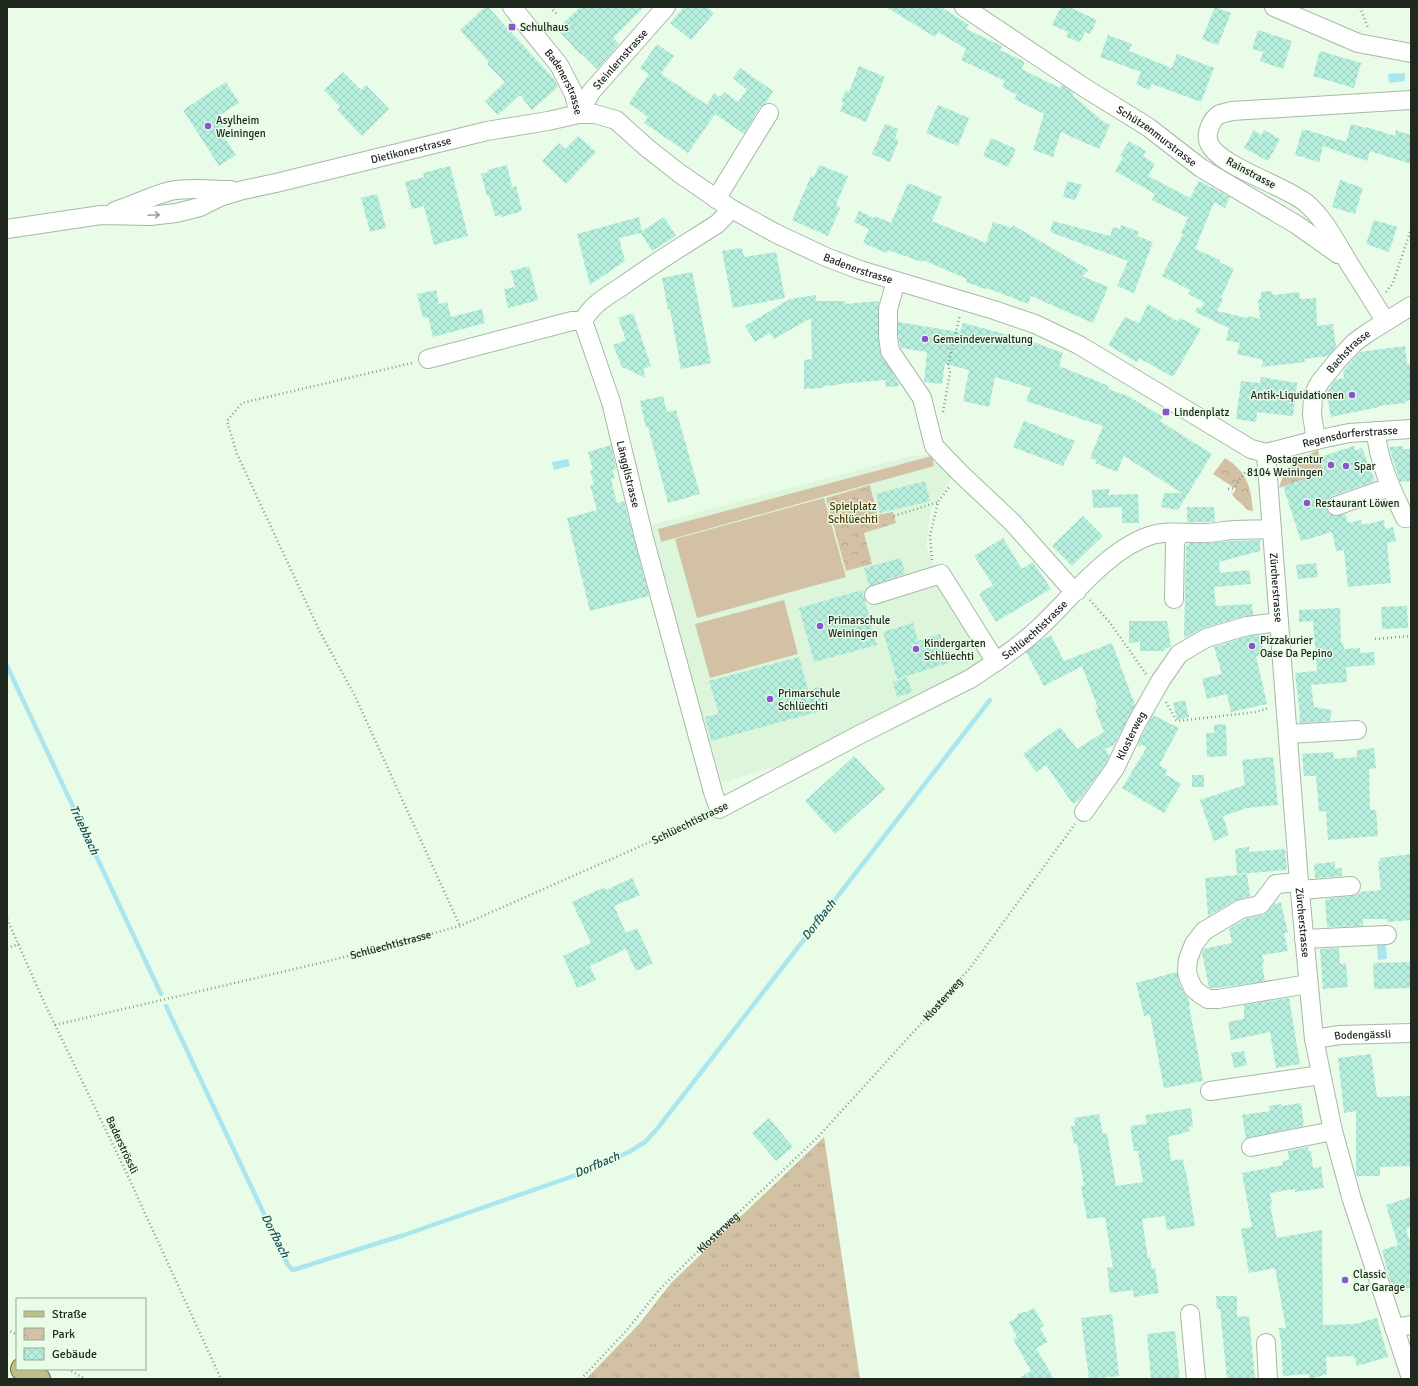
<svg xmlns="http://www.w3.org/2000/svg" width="1418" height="1386" font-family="Signika,sans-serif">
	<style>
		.built { fill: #ddf6db }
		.grass { fill: url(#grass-tufts) }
		.park { fill: url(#park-crowns) }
		.garden { fill: #d3c1a5 }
		.water { fill: #a9e6ee }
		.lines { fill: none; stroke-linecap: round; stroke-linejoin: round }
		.stream { stroke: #a9e6ee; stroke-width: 4.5 }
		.building { fill: url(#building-cross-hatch) }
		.minor-casing { stroke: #a7b9a6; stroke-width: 20 }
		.major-casing { stroke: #696f2e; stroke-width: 24 }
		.path { stroke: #8c9a8b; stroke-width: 2.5; stroke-dasharray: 1 3; stroke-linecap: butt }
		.minor { stroke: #fff; stroke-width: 18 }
		.major { stroke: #bcbf86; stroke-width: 22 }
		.oneway { stroke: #9b9e9b }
		.poi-dot { fill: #8955ce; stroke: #e9fce8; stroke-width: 1.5 }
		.labels { text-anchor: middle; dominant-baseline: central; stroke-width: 3; stroke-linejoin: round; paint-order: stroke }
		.poi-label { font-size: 11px; fill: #212820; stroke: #e9fce8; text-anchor: start }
		.street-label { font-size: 11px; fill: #212820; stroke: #e9fce8 }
		.park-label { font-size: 11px; fill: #4e3500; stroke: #e9fce8 }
		.water-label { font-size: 12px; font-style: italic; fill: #184d53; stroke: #e9fce8 }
	</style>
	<defs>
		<pattern id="grass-tufts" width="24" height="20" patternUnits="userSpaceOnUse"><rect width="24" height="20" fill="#d3c1a5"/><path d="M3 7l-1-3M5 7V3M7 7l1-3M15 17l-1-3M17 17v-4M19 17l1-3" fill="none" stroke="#b5a68e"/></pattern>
		<pattern id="park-crowns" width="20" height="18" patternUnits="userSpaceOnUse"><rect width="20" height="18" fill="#d3c1a5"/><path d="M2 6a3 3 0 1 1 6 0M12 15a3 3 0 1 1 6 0" fill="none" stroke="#b5a68e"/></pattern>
		<pattern id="building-cross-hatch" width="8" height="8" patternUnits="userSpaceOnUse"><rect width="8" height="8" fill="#b6efde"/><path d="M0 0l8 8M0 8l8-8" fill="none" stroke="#9ccdbe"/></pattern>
	</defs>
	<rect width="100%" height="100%" fill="#e9fce8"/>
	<path class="built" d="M937 454 954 475 931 509 926 547 946 590 984 661 881 718 775 767 722 783 646 526 911 456Z"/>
	<path class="grass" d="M824 1137 860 1379H586L639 1324 671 1283Z"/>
	<path class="park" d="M1318 450 1324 473 1279 488C1285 466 1298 459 1318 450Z
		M1225 458C1247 472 1251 486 1253 511L1248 510 1232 495 1236 489 1213 474Z
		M870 485 877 515 893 512 896 523 864 533 872 564 846 571 826 498Z"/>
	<path class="garden" d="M932 456 934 466 661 542 658 529Z
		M824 498 846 577 697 618 675 539Z
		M784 600 798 654 710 678 695 624Z"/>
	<path class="water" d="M1405 73V81L1389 83 1388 74Z
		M568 459 570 466 554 470 552 462Z
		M1377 944H1386L1387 959 1378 960Z"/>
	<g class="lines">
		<path class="stream" d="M7 666 161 994
			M166 1006 282 1252 288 1265 293 1270 404 1235 582 1173 629 1152 645 1142 657 1129 990 700"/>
	</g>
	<path class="building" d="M485 7H488L554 79 558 87 532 110 520 95 498 115 485 101 505 82 487 64 489 62 460 30Z
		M580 7H644L613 38 619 44 597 69 582 54 581 55 557 29Z
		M684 7H707L714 13 691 40 670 23Z
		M886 7H941L969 25 966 29 1002 46 1000 50 1025 62 1021 69 1060 88 1062 85 1074 93 1072 95 1104 122 1110 125 1099 149 1061 132 1053 157 1033 150 1044 114 1014 99 1017 95 1002 87 1005 81 961 60 966 49 938 32 935 37Z
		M1061 7H1069L1097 20 1090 34 1085 32 1081 41 1080 40 1079 42 1067 37 1068 32 1052 25Z
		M1215 7 1231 13 1218 45 1202 39Z
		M1258 30 1292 41 1283 69 1260 61 1263 52 1252 49Z
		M1108 35 1132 44 1129 51 1172 68 1177 54 1214 68 1201 102 1152 84 1149 90 1136 84 1141 72 1100 57Z
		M657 44 674 56 661 74 707 105 714 93 720 97 724 92 738 102 747 90 733 78 740 68 773 91 765 104 760 107 744 134 715 114 688 153 644 123 648 117 629 103 649 74 640 68Z
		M1320 51 1361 63 1354 88 1313 76Z
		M859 66 885 77 866 122 840 111 844 102 841 101 846 90 849 92Z
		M343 72 361 90 366 85 389 109 362 136 337 110 340 107 324 90Z
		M226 82 239 103 217 117 228 134 224 137 236 155 219 166 183 110Z
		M938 105 969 118 958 146 926 133Z
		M885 124 898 129 895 138 899 140 890 162 872 154Z
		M1351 124 1365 128 1366 127 1395 136 1396 130 1411 135V164L1370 151 1367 161 1323 146 1319 162 1295 155 1302 130H1307L1346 142Z
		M1254 130 1261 135 1264 130 1280 139 1268 161 1244 148Z
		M578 136 596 152 566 184 542 161 559 143 565 149Z
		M991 138 1016 149 1008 167 983 156Z
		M1129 141 1146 151 1143 156 1155 164 1148 176 1190 198 1199 181 1230 197 1225 208 1214 202 1195 249 1220 260 1219 262 1234 269 1221 298 1223 299 1217 311 1247 318 1248 316 1260 319 1258 300 1261 299V292L1272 291 1273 295 1299 292 1300 299 1316 298 1317 326 1333 324 1336 347 1328 356 1304 359 1305 362 1262 367 1263 360 1237 354 1240 343 1226 340 1229 328 1195 312 1197 307 1202 308 1204 302 1188 294 1190 290 1162 276 1183 234 1181 233 1188 218 1152 200 1155 194 1115 171 1123 157 1120 156Z
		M507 165 512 187 516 186 522 211 502 217 501 215 495 216 489 196H487L481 174 488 172 487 170Z
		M819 165 848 176 836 205 840 208 828 236 792 220 811 176 814 177Z
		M450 166 468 236 434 245 424 206 412 209 405 182 424 177 423 173Z
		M1340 180 1363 188 1355 214 1332 207Z
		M1067 181 1082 185 1075 200 1063 197Z
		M908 183 942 197 932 221 986 243 993 222 1012 228 1013 225 1089 270 1082 276 1108 287 1093 323 1031 296 1028 304 987 288 986 289 966 282 967 279 923 260 922 262 888 250 887 253 863 243 869 229 854 222 859 211 874 218 875 216 891 223Z
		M377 194 386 228 370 232 361 198Z
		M639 217 642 231 664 217 676 236 652 251 641 233 619 238 625 261 590 285 577 234Z
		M1374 220 1397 227 1389 252 1366 244Z
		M1053 221 1110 236 1113 227 1120 229 1121 225 1139 232 1137 236 1153 242 1134 293 1117 286 1128 261 1050 232Z
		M742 248 744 257 776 252 785 298 733 308 722 251Z
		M529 266 538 300 508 308 504 289 515 287 511 271Z
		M692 272 711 363 681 369 670 309 668 310 662 278Z
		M436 290 439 304 447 302 451 317 482 309 485 323 433 337 428 317 423 318 417 294Z
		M816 295V301H845V304L879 301 878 309V336L880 352 898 382 899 386 886 387 885 380 838 384V385L823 386V388L804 389V360L812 359 811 318 774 339 770 333 755 342 745 326 790 299Z
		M1148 304 1177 321 1180 318 1201 329 1173 377 1139 358 1137 362 1108 345 1125 317 1139 323Z
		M633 313 651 366 643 369 646 378 622 367 613 345 626 340 618 318Z
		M898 322 960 332 963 323 1028 340 1063 353 1059 366 1109 386 1108 389 1128 396 1163 417 1160 421 1212 454 1178 510 1161 507 1164 493H1182L1124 456 1117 472 1095 463 1096 460 1090 458 1103 426 1026 401 1031 388 995 377 989 407 963 401 969 370 945 364 942 384 924 382 927 352 901 348 898 335Z
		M1405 346 1407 364H1411V400L1405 401 1406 403 1379 406V407L1331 417 1326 393 1335 380 1344 378 1343 371 1360 352Z
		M1261 377 1297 383 1293 416 1257 412 1256 422 1236 419 1241 381 1260 383Z
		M663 396 667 412 676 410 700 494 668 503 648 427 646 428 640 401Z
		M1024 421 1075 441 1063 466 1013 447Z
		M611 445 616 469 612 470 615 478 611 479 617 503 624 501 649 596 590 611 567 518 597 510 590 485 594 484 590 471 593 470 588 452Z
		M1354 446 1355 451 1362 448 1375 481 1332 496 1328 499 1326 504V509L1329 514 1334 516 1345 514 1348 523 1361 520 1362 525 1368 523V524L1384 520 1385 529 1393 527 1396 541 1387 543 1391 583 1348 587 1344 550 1336 551 1332 532 1301 541 1283 486 1325 472 1320 457Z
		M1403 446V449H1411V481L1400 482 1389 447Z
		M925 481 930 501 880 513 876 494Z
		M1110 489 1108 495 1138 494 1139 523H1122V507L1093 508 1092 490Z
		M1187 507H1214L1215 522H1187Z
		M1083 516 1103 536 1072 566 1052 546Z
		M1003 538 1022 569 1033 562 1051 589 996 622 979 594 993 585 974 556Z
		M1260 540V551L1219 562 1220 573 1249 570 1251 584 1214 587 1216 606 1252 604 1253 615 1244 616 1203 628 1184 638 1186 546 1188 545V543H1209L1231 541Z
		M901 558 905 574 869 586 864 568Z
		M1316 563 1318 577 1298 579 1296 565Z
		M862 590 877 645 814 662 799 608Z
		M1407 606 1408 628 1382 629 1381 607Z
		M1340 608 1341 643H1343L1344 649 1360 648V653L1374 652 1375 665 1346 667 1347 682 1311 685 1314 707 1332 710 1330 721 1299 723 1300 714 1295 673 1317 671 1313 621 1299 622V610Z
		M1129 621H1167L1171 647 1165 648V651H1140V642L1129 643Z
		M913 623 918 641 940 634 949 663 897 679 883 632Z
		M1051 635 1064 661 1112 643 1135 705 1114 745 1105 749 1109 756 1106 763 1080 799 1073 804 1046 765 1036 772 1023 754 1060 727 1077 749 1104 732 1095 709 1098 708 1082 666 1044 686 1026 652 1041 640Z
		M1259 635 1265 654 1256 656 1267 704 1231 712 1227 694 1207 699 1202 679 1222 674 1214 647 1249 636Z
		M799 657 808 690 822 686 828 709 711 741 705 717 719 714 709 681Z
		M907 677 912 692 897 697 893 682Z
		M1185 700 1189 717 1177 720 1173 703Z
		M1153 715 1179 728 1159 765 1167 770 1165 774 1181 784 1164 813 1122 788 1147 747 1142 745 1139 747 1138 743Z
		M1226 724 1227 756 1207 757 1206 733H1214V725Z
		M1374 748 1376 768 1369 769 1370 810H1376L1378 836 1328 840 1326 811 1319 812 1316 776H1304L1302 754 1333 752 1334 759 1357 757V750Z
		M854 756 885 789 835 834 805 801Z
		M1273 757 1278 805 1247 808 1223 816 1229 835 1214 841 1200 800 1245 785 1242 760Z
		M1192 775H1204V787H1192Z
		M1249 847V852L1285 849 1287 870 1237 874 1235 849Z
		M1411 854V920L1387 922V919H1363V926L1327 927 1325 899 1352 896 1357 895 1360 892 1381 890 1378 861H1381L1380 858Z
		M1335 862V869L1342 868V876L1315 878 1314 864Z
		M1247 874 1250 896 1236 900 1208 916 1205 878Z
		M632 878 640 895 614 906 626 933 637 928 653 963 636 971 626 949 590 966 596 980 577 988 563 956 591 943 572 902 605 887 606 890Z
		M1281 903 1288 933H1284L1288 951 1262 955 1264 963 1262 964 1265 981 1217 988H1211L1209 987 1202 953 1203 949 1232 943 1229 929 1245 919 1263 915 1268 911 1274 904Z
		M1339 948 1340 964 1346 963 1348 987 1323 989 1320 949Z
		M1411 962V988L1374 989 1373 963Z
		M1177 972 1179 983 1184 993 1188 998 1190 1004 1189 1005 1203 1081 1164 1088 1150 1015 1144 1016 1136 983Z
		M1289 998 1300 1064 1276 1068 1270 1032 1231 1040 1228 1022 1244 1019V1005Z
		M1244 1051 1247 1065 1234 1068 1231 1053Z
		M1371 1054 1377 1097 1411 1096V1166L1380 1167V1176H1356V1111L1344 1113 1338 1058Z
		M1301 1103 1304 1126 1246 1138 1242 1115 1270 1111 1269 1106 1281 1104V1106Z
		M1191 1108 1193 1126 1189 1127 1190 1131 1168 1137 1171 1161 1183 1159 1185 1171H1186L1195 1226 1167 1230 1165 1216 1142 1219 1148 1259 1150 1258 1152 1269 1155 1268 1159 1293 1134 1297 1133 1290 1110 1293 1107 1268 1113 1267 1105 1217 1087 1219 1081 1186H1084L1077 1143 1074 1144 1071 1126H1075L1074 1118 1099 1114 1103 1134 1107 1133 1116 1186 1143 1182 1138 1151H1134L1130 1126 1147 1124 1145 1115Z
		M769 1118 793 1147 776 1161 752 1133Z
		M1308 1147V1151H1311L1313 1168 1321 1167 1324 1188 1295 1192V1189L1270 1193 1272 1204 1270 1205 1277 1238 1322 1230 1323 1325 1355 1324 1377 1318 1388 1357 1357 1366 1354 1356 1326 1357 1327 1374 1310 1379 1309 1374 1283 1376 1281 1340 1280 1339 1279 1328H1286L1275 1268 1249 1273 1241 1229 1252 1227 1242 1173 1283 1165V1161L1289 1160 1288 1151Z
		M1411 1197V1227L1406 1229 1410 1242H1411V1277H1409L1411 1287 1393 1292 1382 1250 1398 1245 1386 1205Z
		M1216 1296H1237V1317L1249 1316 1255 1379H1227L1220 1309H1217Z
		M1034 1308 1044 1326 1040 1328 1048 1342 1036 1348 1054 1379H1018L1031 1371 1013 1339 1017 1337 1009 1322 1015 1319 1019 1313 1026 1312Z
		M1112 1314 1119 1376 1089 1379 1081 1318Z
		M1175 1331 1180 1379H1151L1147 1334Z"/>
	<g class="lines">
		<g class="minor-casing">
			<g id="minor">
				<path id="s3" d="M512 7 559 65 574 94 579 114"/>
				<path id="s4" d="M964 7 1085 88 1148 127 1201 168 1297 225 1338 254"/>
				<path d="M1274 7 1358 43 1411 53"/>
				<path id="s5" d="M579 114 591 92 666 7"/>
				<path d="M716 199 769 113"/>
				<path id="s6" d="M730 208 724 217 717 224C686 244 654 263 624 285 609 295 592 304 583 321L611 402 644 538 713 792 719 809 855 737 970 679C994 663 1019 647 1040 627 1072 597 1109 548 1152 535 1169 530 1187 534 1206 533 1212 533 1218 532 1224 531 1239 529 1256 530 1272 529"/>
				<path d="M115 211C134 205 151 196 170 191 190 187 211 190 231 190"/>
				<path id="s7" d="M7 229 101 215 150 216 176 213 200 207 220 197 243 190 276 183 487 131 548 121 579 114H595L616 120 646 147 679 173 730 208 775 233 826 257 860 270 994 310 1035 324 1079 345 1251 449 1266 453"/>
				<path d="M896 281 888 309V336L890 351 922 398 934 446 960 473 1012 522 1068 585 1077 591"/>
				<path d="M1385 321C1374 302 1362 284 1350 265 1337 244 1325 219 1306 203 1284 185 1218 166 1209 143 1205 134 1211 119 1220 114 1224 113 1228 112 1232 111L1411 100"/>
				<path d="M428 359 572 321H583"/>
				<path d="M1376 431C1378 462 1392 490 1405 518L1411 517"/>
				<path id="s8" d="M1316 440 1312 415 1313 395 1320 382 1337 361 1355 342 1369 332 1411 306"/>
				<path id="s9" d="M1266 453 1299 882 1314 1039 1333 1131 1352 1200 1411 1378"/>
				<path id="s10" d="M1266 453 1316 440 1349 433 1411 429"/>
				<path d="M1336 506 1390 487"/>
				<path d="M874 595 941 574 996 662"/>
				<path d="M1174 599 1175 544 1179 533"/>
				<path d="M1288 734 1357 730"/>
				<path id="s11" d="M1084 812 1115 768 1136 724 1161 680 1179 654 1206 638 1247 626 1279 622"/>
				<path d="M1299 882 1276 884 1260 905 1241 909 1204 931 1194 944 1188 959 1187 972 1189 979 1193 988 1200 994 1208 999H1218L1308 984"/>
				<path d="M1300 890 1351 886"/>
				<path d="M1304 939 1387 935"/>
				<path id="s12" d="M1314 1039 1340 1035 1411 1033"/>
				<path d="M1210 1091 1321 1075"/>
				<path d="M1251 1147 1333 1131"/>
				<path d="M1190 1314 1196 1379"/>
				<path d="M1394 1328 1411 1325"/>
				<path d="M1266 1343 1268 1379"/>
			</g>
		</g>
		<g class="major-casing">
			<path id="major" d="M22 1369 39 1379"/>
		</g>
		<g class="path">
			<path d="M550 7 557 14"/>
			<path d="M1360 7 1368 28"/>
			<path d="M1386 292 1393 283 1411 229"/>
			<path d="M412 363 242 403 227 421 237 454 320 632 354 694 460 926"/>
			<path d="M943 412 950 372 948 365 960 315"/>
			<path d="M1228 489 1234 488 1245 472"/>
			<path d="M894 516 938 502"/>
			<path d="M932 560 930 536 938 502 950 486"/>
			<path d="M1090 600 1111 624 1146 674"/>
			<path d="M1375 639 1411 636"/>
			<path d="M1166 702 1176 720 1178 721 1256 712 1269 708"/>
			<path d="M7 919 44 1002 127 1174 221 1379"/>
			<path d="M7 948 19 944"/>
			<path id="s1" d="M55 1025 333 960 460 926 677 830 705 816"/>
			<path d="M7 1329 17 1335"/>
			<path d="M68 1369 85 1379"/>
			<path id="s2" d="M581 1379 627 1330 659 1290 691 1258 818 1137 918 1027 970 968 1075 824"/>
		</g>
		<use href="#minor" class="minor"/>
		<use href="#major" class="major"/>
	</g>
	<defs><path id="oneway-shaft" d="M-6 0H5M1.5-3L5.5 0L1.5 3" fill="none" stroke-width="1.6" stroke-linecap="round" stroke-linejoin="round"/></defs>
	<use class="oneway" href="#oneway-shaft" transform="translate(154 215) rotate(-3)"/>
	<g class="poi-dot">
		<rect x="508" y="23" width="8" height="8" rx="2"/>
		<circle cx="208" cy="126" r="4"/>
		<circle cx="925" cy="339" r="4"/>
		<circle cx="1352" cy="395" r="4"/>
		<rect x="1162" y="408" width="8" height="8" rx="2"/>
		<circle cx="1331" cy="465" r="4"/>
		<circle cx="1346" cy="466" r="4"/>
		<circle cx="1307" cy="503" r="4"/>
		<circle cx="820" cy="626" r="4"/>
		<circle cx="1252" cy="646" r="4"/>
		<circle cx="916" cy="649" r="4"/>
		<circle cx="770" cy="699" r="4"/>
		<circle cx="1345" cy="1280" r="4"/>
	</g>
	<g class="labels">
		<g class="poi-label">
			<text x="520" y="27">Schulhaus</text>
			<text x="216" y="120">Asylheim<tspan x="216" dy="13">Weiningen</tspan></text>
			<text x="933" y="339">Gemeindeverwaltung</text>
			<text x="1344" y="395" text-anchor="end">Antik-Liquidationen</text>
			<text x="1174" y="412">Lindenplatz</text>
			<text x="1323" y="459" text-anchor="end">Postagentur<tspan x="1323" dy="13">8104 Weiningen</tspan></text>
			<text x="1354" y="466">Spar</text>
			<text x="1315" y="503">Restaurant Löwen</text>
			<text x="828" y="620">Primarschule<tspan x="828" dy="13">Weiningen</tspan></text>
			<text x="1260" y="640">Pizzakurier<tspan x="1260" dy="13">Oase Da Pepino</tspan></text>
			<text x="924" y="643">Kindergarten<tspan x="924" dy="13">Schlüechti</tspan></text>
			<text x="778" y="693">Primarschule<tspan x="778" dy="13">Schlüechti</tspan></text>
			<text x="1353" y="1274">Classic<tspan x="1353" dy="13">Car Garage</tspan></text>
		</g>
		<g class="street-label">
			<text stroke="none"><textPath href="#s5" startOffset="69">Steinlernstrasse</textPath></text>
			<text stroke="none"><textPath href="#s3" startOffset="92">Badenerstrasse</textPath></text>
			<text stroke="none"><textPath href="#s4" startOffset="232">Schützenmurstrasse</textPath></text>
			<text stroke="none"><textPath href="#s7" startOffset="414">Dietikonerstrasse</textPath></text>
			<text transform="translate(1251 173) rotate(28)">Rainstrasse</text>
			<text stroke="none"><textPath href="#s7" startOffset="910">Badenerstrasse</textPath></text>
			<text stroke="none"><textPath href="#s8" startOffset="102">Bachstrasse</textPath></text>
			<text stroke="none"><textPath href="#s10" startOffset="86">Regensdorferstrasse</textPath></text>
			<text stroke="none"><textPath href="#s6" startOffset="347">Längglistrasse</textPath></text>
			<text stroke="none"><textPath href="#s9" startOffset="135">Zürcherstrasse</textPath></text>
			<text stroke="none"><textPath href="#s6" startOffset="1058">Schlüechtistrasse</textPath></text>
			<text stroke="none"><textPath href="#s11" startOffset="90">Klosterweg</textPath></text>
			<text transform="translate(690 823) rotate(-26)">Schlüechtistrasse</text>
			<text stroke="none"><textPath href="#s9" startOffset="471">Zürcherstrasse</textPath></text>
			<text stroke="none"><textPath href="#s1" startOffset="345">Schlüechtistrasse</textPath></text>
			<text stroke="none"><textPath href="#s2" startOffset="525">Klosterweg</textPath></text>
			<text stroke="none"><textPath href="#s12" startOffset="49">Bodengässli</textPath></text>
			<text transform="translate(122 1145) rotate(65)">Baderströssli</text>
			<text stroke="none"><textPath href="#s2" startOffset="201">Klosterweg</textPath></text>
		</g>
		<g class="park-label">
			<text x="853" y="506">Spielplatz<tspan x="853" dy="13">Schlüechti</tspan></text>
		</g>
		<g class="water-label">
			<text transform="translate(84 830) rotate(65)">Trüebbach</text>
			<text transform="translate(819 920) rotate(-52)">Dorfbach</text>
			<text transform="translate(597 1165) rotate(-23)">Dorfbach</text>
			<text transform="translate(275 1236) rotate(63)">Dorfbach</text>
		</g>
	</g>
	<rect width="1418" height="1386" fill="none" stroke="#212820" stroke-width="16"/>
	<rect x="16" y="1298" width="130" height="72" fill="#e9fce8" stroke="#99a798"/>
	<rect x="24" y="1311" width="20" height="6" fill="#bcbf86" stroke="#99a798"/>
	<text x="52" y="1318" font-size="12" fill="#212820">Straße</text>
	<rect x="24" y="1328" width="20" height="12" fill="url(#park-crowns)" stroke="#99a798"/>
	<text x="52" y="1338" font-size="12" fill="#212820">Park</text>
	<rect x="24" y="1348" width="20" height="12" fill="url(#building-cross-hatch)" stroke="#99a798"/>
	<text x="52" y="1358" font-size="12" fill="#212820">Gebäude</text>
</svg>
